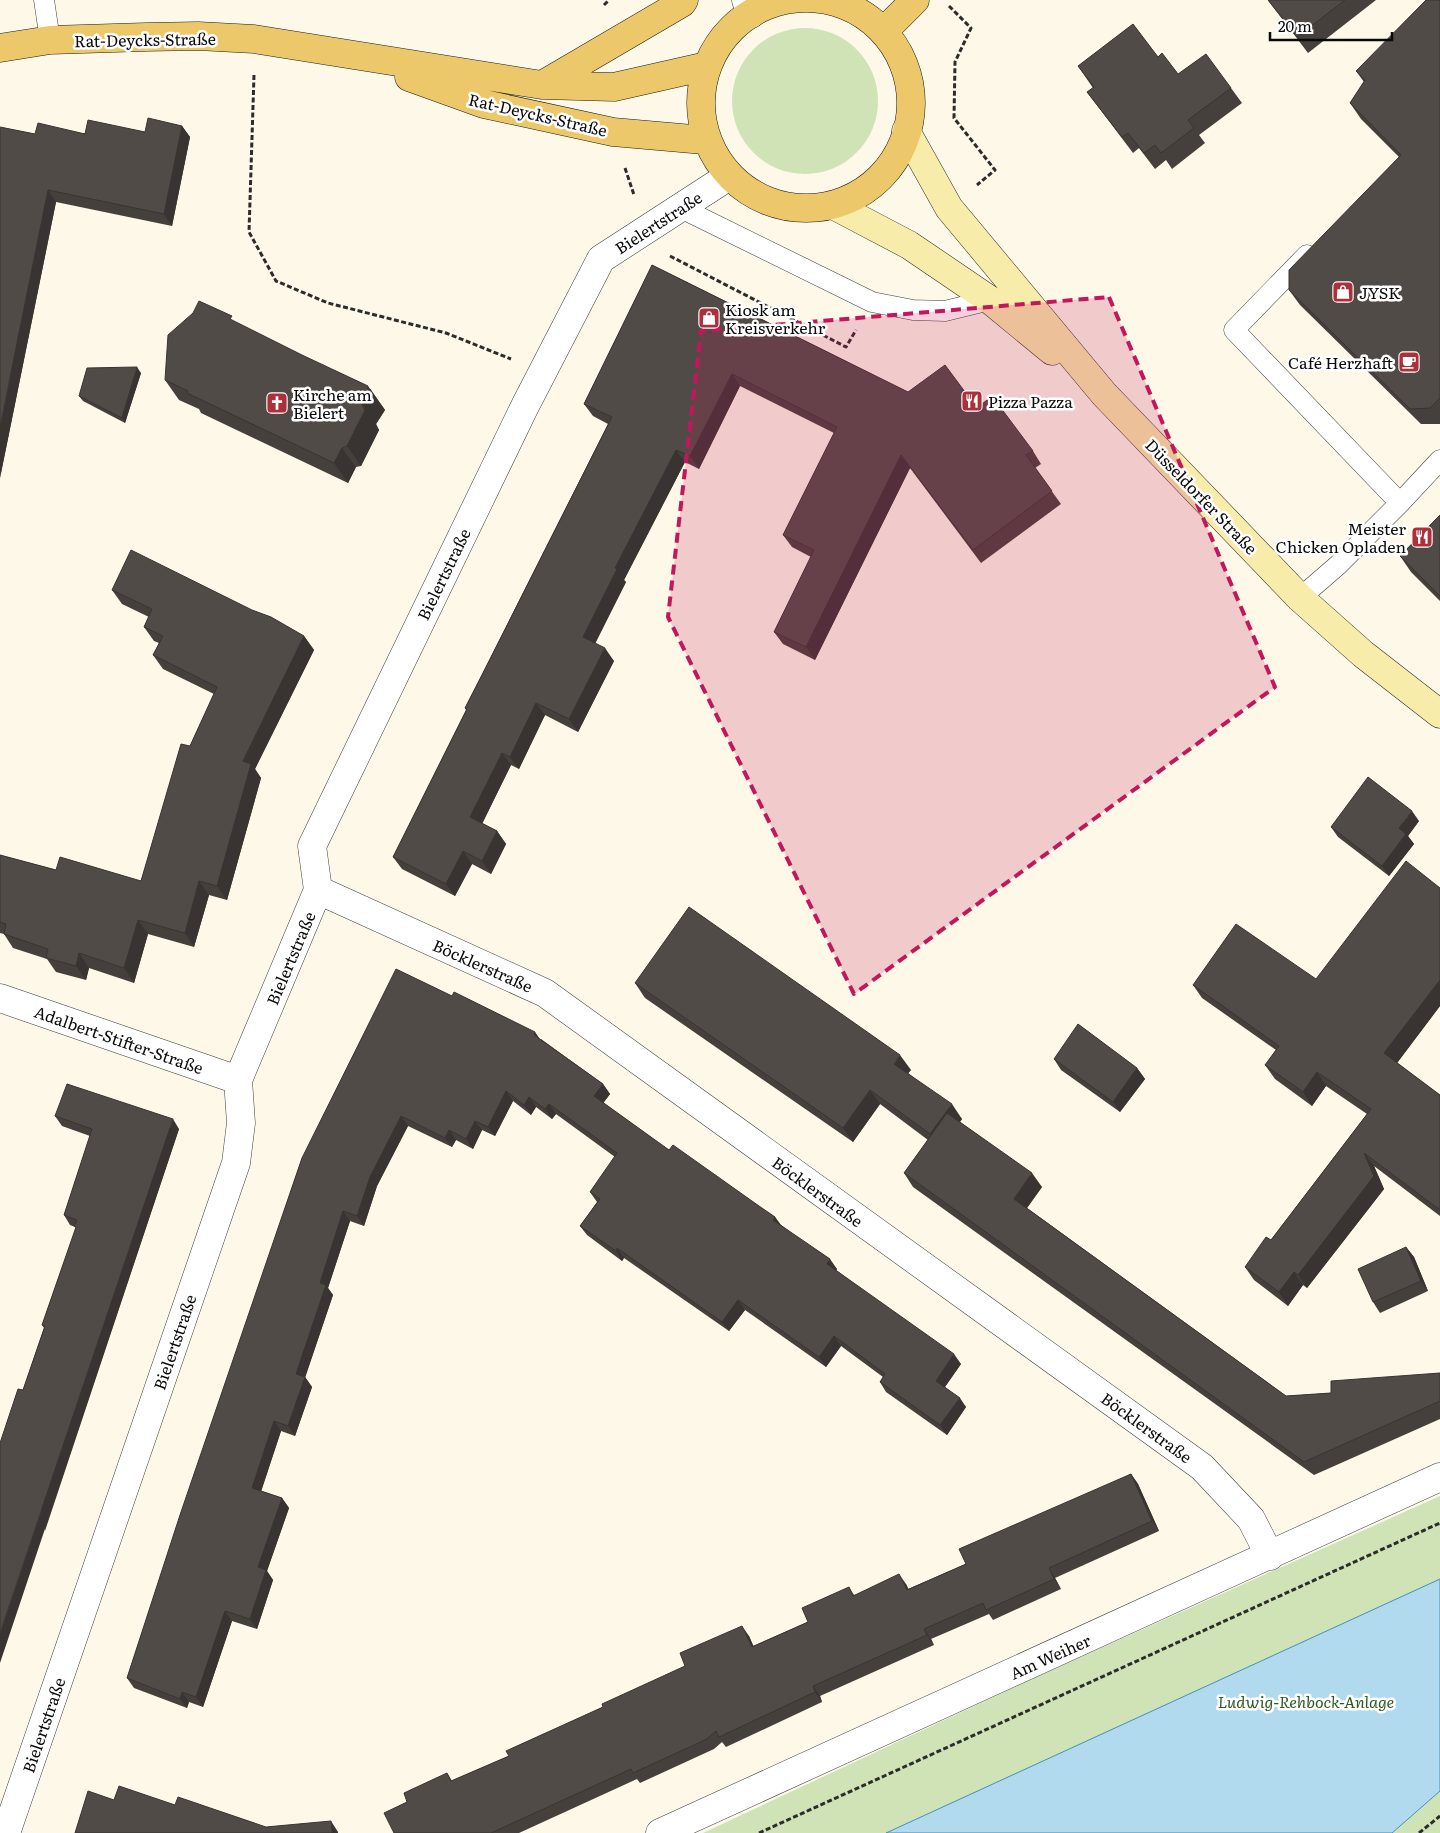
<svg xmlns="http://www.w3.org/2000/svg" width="1440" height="1833" font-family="Literata,serif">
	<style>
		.green { fill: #cfe3b6 }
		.water { fill: #b2daef; stroke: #4090bf }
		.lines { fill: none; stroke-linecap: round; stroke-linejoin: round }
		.service-casing { stroke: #3d3d3d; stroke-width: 21 }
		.minor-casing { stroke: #3d3d3d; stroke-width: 29 }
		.tertiary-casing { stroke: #3d3d3d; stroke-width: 29 }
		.secondary-casing { stroke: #2c2c2c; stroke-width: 29 }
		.primary-casing { stroke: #1b1b1b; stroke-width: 29 }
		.path { stroke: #2c2c2c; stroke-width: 3; stroke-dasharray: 5 2.5; stroke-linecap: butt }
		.service { stroke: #fff; stroke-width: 20 }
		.minor { stroke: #fff; stroke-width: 28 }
		.tertiary { stroke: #fff; stroke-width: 28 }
		.secondary { stroke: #f7eca9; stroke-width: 28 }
		.primary { stroke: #ecc86a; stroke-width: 28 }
		.wall { fill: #46403d }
		.shaded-wall { fill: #393432 }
		.building { fill: #514b47; stroke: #393432 }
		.marked { fill: #c2185b; fill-opacity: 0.2; stroke: #c2185b; stroke-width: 4; stroke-dasharray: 10 6; stroke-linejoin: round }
		.labels { text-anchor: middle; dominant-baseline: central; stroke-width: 5; stroke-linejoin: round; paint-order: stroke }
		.street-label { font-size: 16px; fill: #0a0a0a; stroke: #fff }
		.poi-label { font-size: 16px; fill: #0a0a0a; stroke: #fff; text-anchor: start }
		.park-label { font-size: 16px; font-style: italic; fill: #2f5a21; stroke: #fff }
	</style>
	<rect width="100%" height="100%" fill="#fdf8e8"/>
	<path class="green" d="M732 101a73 73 0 1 1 146 0a73 73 0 1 1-146 0Z
		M1440 1496V1833H703L1034 1678Z"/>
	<path class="water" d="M1440 1579V1791L1392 1833H886Z"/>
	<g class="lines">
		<g class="service-casing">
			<path id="service" d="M44 0 50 40
				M836 3 837 0
				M681 208 872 302 913 310 945 311 990 300
				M1307 255 1234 330 1400 503 1440 460
				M1300 598 1338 565 1400 503"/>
		</g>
		<g class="minor-casing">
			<path id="minor" d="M318 890 545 993 1202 1467 1251 1519 1270 1556
				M0 998 238 1080
				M6 1833 236 1163 241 1123 238 1080 318 890 312 846 525 406 601 259 729 176
				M660 1833 1440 1477"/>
		</g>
		<g class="tertiary-casing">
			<path id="tertiary" d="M746 0 751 14"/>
		</g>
		<g class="secondary-casing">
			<path id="secondary" d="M906 131 949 208 1104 394 1300 598 1363 654 1440 714
				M833 205 909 245 990 300 1052 351"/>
		</g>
		<g class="primary-casing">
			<path id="primary" d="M701 103a105 105 0 1 1 210 0a105 105 0 1 1-210 0Z
				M884 31 915 0
				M0 48 50 40 146 37 198 36 254 39 542 85 614 87 707 66
				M409 77 484 104 613 132 704 140
				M542 85 682 3 684 0"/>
		</g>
		<path class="path" d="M604 5 609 0
			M949 6 971 28 955 62 954 118 995 170 977 185
			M254 75 249 232 276 281 328 303 446 333 511 359
			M625 168 634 195
			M670 256 846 347 856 330
			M759 1833 1440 1523
			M1419 1833 1440 1816"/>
		<use href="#service" class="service"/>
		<use href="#minor" class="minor"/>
		<use href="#tertiary" class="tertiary"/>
		<use href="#secondary" class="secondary"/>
		<use href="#primary" class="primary"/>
	</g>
	<path class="wall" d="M1268 0H1376L1308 53Z
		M1440 0V424H1421L1300 305 1289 290 1399 157 1361 119 1350 103 1364 82 1356 71Z
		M1158 57 1178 74 1231 88 1242 103 1199 135 1205 143 1172 169 1166 160 1155 169 1139 148 1133 153 1087 92 1093 88 1078 66Z
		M182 126 190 137 172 226 56 202 0 478 35 134 145 132Z
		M652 265 908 392 977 408 1033 451 1041 464 1035 468 1061 504 981 563 910 468 815 660 783 644 774 632 811 557 792 547 783 535 834 433 740 386 699 469 685 462 624 580 626 582 595 643 614 661 578 732 545 715 519 769 511 765 482 824 497 831 506 844 491 874 472 864 455 896 402 869 393 857 466 710 465 708 608 424 593 416 584 404Z
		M235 322 371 390 385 410 376 424 379 430 361 466 356 467 348 483 201 413 199 409 179 400 165 380Z
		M141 373 125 423 83 401 79 396Z
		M1440 515V601L1411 572 1400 556Z
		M112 590 304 636 314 650 255 769 261 778 227 900 209 895 194 947 148 934 134 983 89 968 86 980 56 972 47 959 13 948 4 934 0 933V855L56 870 141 881 190 746 214 694 163 669 153 655 159 643 154 641 144 627 149 617 122 604Z
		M1419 821 1408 836 1414 844 1389 876 1338 837 1331 827Z
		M1440 888V1006L1397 1063 1440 1095V1216L1374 1166 1384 1189 1307 1288 1303 1285 1288 1306 1254 1280 1245 1267 1271 1240 1367 1114 1326 1086 1312 1106 1275 1079 1265 1065 1276 1050 1202 998 1193 985 1316 979Z
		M635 983 911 1070 908 1073 962 1119 960 1122 1042 1187 1027 1208 1286 1396 1331 1393 1440 1373V1419L1314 1475 913 1187 904 1173 928 1140 880 1104 853 1142 645 998Z
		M541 1039 603 1084 610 1094 603 1103 669 1150 775 1217 781 1225 837 1269 836 1270 961 1364 945 1387 966 1407 947 1435 886 1392 880 1382 883 1377 841 1346 826 1367 745 1310 729 1331 624 1258 622 1261 587 1235 580 1226 597 1202 590 1192 615 1157 556 1114 552 1119 536 1107 531 1115 513 1101 495 1136 482 1130 473 1149 456 1140 452 1147 408 1126 377 1186 364 1226 350 1221 328 1288 333 1295 305 1377 312 1387 295 1436 281 1431 261 1491 282 1498 289 1508 267 1571 273 1580 257 1629 232 1621 203 1707 189 1702 187 1708 134 1688 127 1678 302 1158Z
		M1054 1059 1137 1068 1145 1079 1120 1112 1061 1070Z
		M55 1116 179 1129 45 1531 23 1390 44 1328 42 1325 76 1228 75 1227 70 1225 64 1215 90 1136 62 1126Z
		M1406 1247 1414 1257 1428 1291 1380 1313 1373 1302Z
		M1131 1474 1138 1484 1159 1531 1055 1578 1061 1589 993 1620 989 1614 931 1639 934 1645 820 1696 822 1702 726 1747 722 1742 714 1749 640 1783 637 1779 519 1833H394L447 1773 452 1781 509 1756 603 1707 749 1636 753 1646 808 1622 849 1587 854 1595 906 1584 908 1589 966 1564Z"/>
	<path class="shaded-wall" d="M182 126 190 137 172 226 164 214Z
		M48 190 56 202 0 478V427Z
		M137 367 141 373 125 423 122 418Z
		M732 374 740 386 699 469 690 456Z
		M368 386 385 410 376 424 379 430 361 466 347 446Z
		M342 448 356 467 348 483 334 463Z
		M676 450 685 462 624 580 626 582 592 650 583 637 615 568Z
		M901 455 910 468 815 660 806 647Z
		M304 636 314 650 255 769 261 778 227 900 217 886 243 761Z
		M605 648 614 661 578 732 569 719Z
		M536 703 545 715 519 769 510 757Z
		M502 753 511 765 479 830 470 817Z
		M1412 811 1419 821 1408 836 1414 844 1389 876 1382 866 1399 828Z
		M497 831 506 844 491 874 482 861Z
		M463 851 472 864 455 896 446 884Z
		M199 881 209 895 194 947 185 933Z
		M138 920 148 934 134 983 124 968Z
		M79 953 89 968 86 980 76 966Z
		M1440 980V1006L1394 1067 1384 1053Z
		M535 1032 542 1042 534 1035Z
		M900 1055 911 1070 904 1078 894 1064Z
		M1137 1068 1145 1079 1120 1112 1113 1102Z
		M1317 1072 1326 1086 1312 1106 1303 1092Z
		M603 1084 610 1094 601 1106 594 1096Z
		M870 1090 880 1104 853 1142 843 1128Z
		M506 1091 513 1101 495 1136 488 1127Z
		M529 1097 536 1107 531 1115 524 1105Z
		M549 1104 556 1114 552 1119 545 1109Z
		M952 1104 962 1119 940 1149 930 1134Z
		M401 1116 408 1126 377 1186 364 1226 357 1216 370 1177Z
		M173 1119 179 1129 0 1663V1633Z
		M475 1121 482 1130 473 1149 466 1139Z
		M449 1130 456 1140 452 1147 445 1138Z
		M1364 1153 1374 1166 1384 1189 1307 1288 1298 1275Z
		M1032 1173 1042 1187 1024 1212 1014 1199Z
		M343 1211 350 1221 328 1288 333 1295 303 1384 296 1374 320 1283Z
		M775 1217 782 1227 773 1220Z
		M1406 1247 1414 1257 1428 1291 1421 1281Z
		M617 1248 624 1258 622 1261 616 1251Z
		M830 1259 837 1269 834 1274 827 1264Z
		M1294 1272 1303 1285 1288 1306 1279 1292Z
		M738 1300 745 1310 729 1331 722 1322Z
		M834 1336 841 1346 826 1367 819 1357Z
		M954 1354 961 1364 942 1391 936 1381Z
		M305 1377 312 1387 295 1436 288 1426Z
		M960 1398 966 1407 947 1435 940 1425Z
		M274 1421 281 1431 259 1498 252 1488Z
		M1131 1474 1138 1484 1159 1531 1152 1521Z
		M282 1498 289 1508 267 1571 273 1580 257 1629 250 1619 258 1567Z
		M1049 1568 1055 1578 1061 1589 1054 1579Z
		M899 1574 906 1584 914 1600 907 1590Z
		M225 1611 232 1621 203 1707 196 1697Z
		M742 1626 749 1636 758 1656 752 1647Z
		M924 1629 931 1639 934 1645 927 1635Z
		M813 1686 820 1696 822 1702 815 1692Z
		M182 1692 189 1702 187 1708 180 1699Z
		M331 1821 338 1832V1833H332Z"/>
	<path class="building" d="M1268 0H1345L1297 37Z
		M1426 0H1440V398L1430 408 1410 409 1289 290V270L1401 155 1350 103 1365 80 1356 71Z
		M1133 24 1158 57 1162 53 1178 74 1206 54 1231 88 1188 120 1194 128 1161 153 1155 145 1144 153 1128 133 1122 137 1087 92 1094 87 1078 66Z
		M148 118 182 126 164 214 48 190 0 427V127L35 134 38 123 85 134 88 120 145 132Z
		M652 265 908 392 945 365 977 408 992 396 1033 451 1026 455 1052 491 973 550 901 455 806 647 774 632 814 550 783 535 837 427 732 374 690 456 676 450 615 568 617 569 583 637 605 648 569 719 536 703 510 757 502 753 470 817 497 831 482 861 463 851 446 884 393 857 467 709 465 708 482 675 612 417 584 404Z
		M199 301 232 316 230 319 302 355 368 386 367 388 371 390 362 404 365 410 347 446 342 448 334 463 187 393 188 391 165 380 168 335 193 313Z
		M137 367 122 418 79 396 87 368Z
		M1440 515V596L1400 556Z
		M131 550 252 610 271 617 304 636 243 761 251 764 217 886 199 881 185 933 138 920 124 968 79 953 76 966 46 958 48 949 4 934 6 924 0 922V855L56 870 60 857 141 881 181 744 190 746 217 687 153 655 163 636 144 627 152 609 112 590Z
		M1368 777 1412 811 1399 828 1406 834 1382 866 1331 827Z
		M1406 861 1440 888V980L1384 1053 1440 1095V1210L1364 1153 1374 1176 1298 1275 1294 1272 1279 1292 1245 1267 1266 1237 1271 1240 1371 1109 1317 1072 1303 1092 1265 1065 1279 1046 1193 985 1236 924 1316 979Z
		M689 907 900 1055 894 1064 952 1104 930 1134 870 1090 843 1128 635 983Z
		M396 969 452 996 454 992 535 1032 534 1035 603 1084 594 1096 669 1150 673 1145 759 1206 775 1217 773 1220 830 1259 827 1264 954 1354 936 1381 960 1398 940 1425 880 1382 885 1374 834 1336 819 1357 738 1300 722 1322 617 1248 616 1251 580 1226 600 1199 590 1192 617 1153 549 1104 545 1109 529 1097 524 1105 506 1091 488 1127 475 1121 466 1139 449 1130 445 1138 401 1116 370 1177 357 1216 343 1211 320 1283 326 1285 296 1374 305 1377 288 1426 274 1421 252 1488 282 1498 258 1567 266 1570 250 1619 225 1611 196 1697 182 1692 180 1699 127 1678 180 1515 302 1158Z
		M1078 1024 1137 1068 1113 1102 1054 1059Z
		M67 1084 173 1119 0 1633V1443L18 1389 23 1390 45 1326 42 1325 76 1227 74 1226 77 1220 64 1215 92 1129 55 1116Z
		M947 1113 1032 1173 1014 1199 1286 1396 1331 1393V1381L1440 1373V1401L1304 1462 904 1173Z
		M1406 1247 1421 1281 1373 1302 1358 1269Z
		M1131 1474 1152 1521 1049 1568 1054 1579 986 1610 983 1603 924 1629 927 1635 813 1686 815 1692 719 1737 716 1731 707 1739 633 1773 631 1769 491 1833H394L384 1813 407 1802 404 1793 447 1773 451 1781 509 1756 506 1751 603 1707 602 1704 685 1666 680 1653 742 1626 752 1647 808 1622 802 1608 849 1587 853 1596 899 1574 907 1590 966 1564 959 1549Z
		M119 1786 175 1805 178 1797 266 1827 331 1821 332 1833H75L88 1791 114 1800Z"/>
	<path class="marked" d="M1109 297 1275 687 854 994 668 617 701 331Z"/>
	<defs>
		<g id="shop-square" transform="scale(1.125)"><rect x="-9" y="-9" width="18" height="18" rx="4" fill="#ab3039" stroke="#fff"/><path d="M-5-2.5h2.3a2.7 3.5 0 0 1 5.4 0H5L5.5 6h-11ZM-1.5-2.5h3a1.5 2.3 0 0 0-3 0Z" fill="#fff"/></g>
		<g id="cafe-square" transform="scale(1.125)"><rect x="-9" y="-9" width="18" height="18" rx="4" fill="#ab3039" stroke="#fff"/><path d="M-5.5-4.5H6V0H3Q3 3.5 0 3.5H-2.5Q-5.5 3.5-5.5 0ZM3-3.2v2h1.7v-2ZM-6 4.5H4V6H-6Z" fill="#fff"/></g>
		<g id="restaurant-square" transform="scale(1.125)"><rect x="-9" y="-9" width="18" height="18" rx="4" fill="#ab3039" stroke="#fff"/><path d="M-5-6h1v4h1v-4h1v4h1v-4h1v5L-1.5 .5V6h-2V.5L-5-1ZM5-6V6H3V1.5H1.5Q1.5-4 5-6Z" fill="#fff"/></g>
		<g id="church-square" transform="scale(1.125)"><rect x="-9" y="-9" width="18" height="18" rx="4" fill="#ab3039" stroke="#fff"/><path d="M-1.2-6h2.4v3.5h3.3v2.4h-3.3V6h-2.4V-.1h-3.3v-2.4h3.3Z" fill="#fff"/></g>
	</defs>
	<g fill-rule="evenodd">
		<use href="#shop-square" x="1343" y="292"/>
		<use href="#shop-square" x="709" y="318"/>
		<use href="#cafe-square" x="1409" y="362"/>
		<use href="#restaurant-square" x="972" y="401"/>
		<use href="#church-square" x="277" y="403"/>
		<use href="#restaurant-square" x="1422" y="537"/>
	</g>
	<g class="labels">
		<g class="street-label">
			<text transform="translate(145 39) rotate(-1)">Rat-Deycks-Straße</text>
			<text transform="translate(538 114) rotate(13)">Rat-Deycks-Straße</text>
			<text transform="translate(658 222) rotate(-33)">Bielertstraße</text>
			<text transform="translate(1202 496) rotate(46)">Düsseldorfer Straße</text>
			<text transform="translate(443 574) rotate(-64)">Bielertstraße</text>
			<text transform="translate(290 958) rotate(-67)">Bielertstraße</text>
			<text transform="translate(483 965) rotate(24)">Böcklerstraße</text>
			<text transform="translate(119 1039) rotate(19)">Adalbert-Stifter-Straße</text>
			<text transform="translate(818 1191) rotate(36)">Böcklerstraße</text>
			<text transform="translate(174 1342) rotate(-71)">Bielertstraße</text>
			<text transform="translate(1147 1427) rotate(36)">Böcklerstraße</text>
			<text transform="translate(1050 1656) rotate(-24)">Am Weiher</text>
			<text transform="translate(43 1725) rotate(-71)">Bielertstraße</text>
		</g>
		<g class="poi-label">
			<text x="1359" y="292">JYSK</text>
			<text x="725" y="309">Kiosk am<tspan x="725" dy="18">Kreisverkehr</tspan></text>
			<text x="1393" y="362" text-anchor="end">Café Herzhaft</text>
			<text x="293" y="394">Kirche am<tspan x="293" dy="18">Bielert</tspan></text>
			<text x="988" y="401">Pizza Pazza</text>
			<text x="1406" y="528" text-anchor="end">Meister<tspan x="1406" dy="18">Chicken Opladen</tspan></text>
		</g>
		<g class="park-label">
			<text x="1306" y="1701">Ludwig-Rehbock-Anlage</text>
		</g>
	</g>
	<path d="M1270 32v8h122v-8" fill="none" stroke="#0a0a0a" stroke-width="2.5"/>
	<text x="1278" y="32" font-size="15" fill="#0a0a0a" stroke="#ffffff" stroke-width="4" paint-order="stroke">20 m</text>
</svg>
